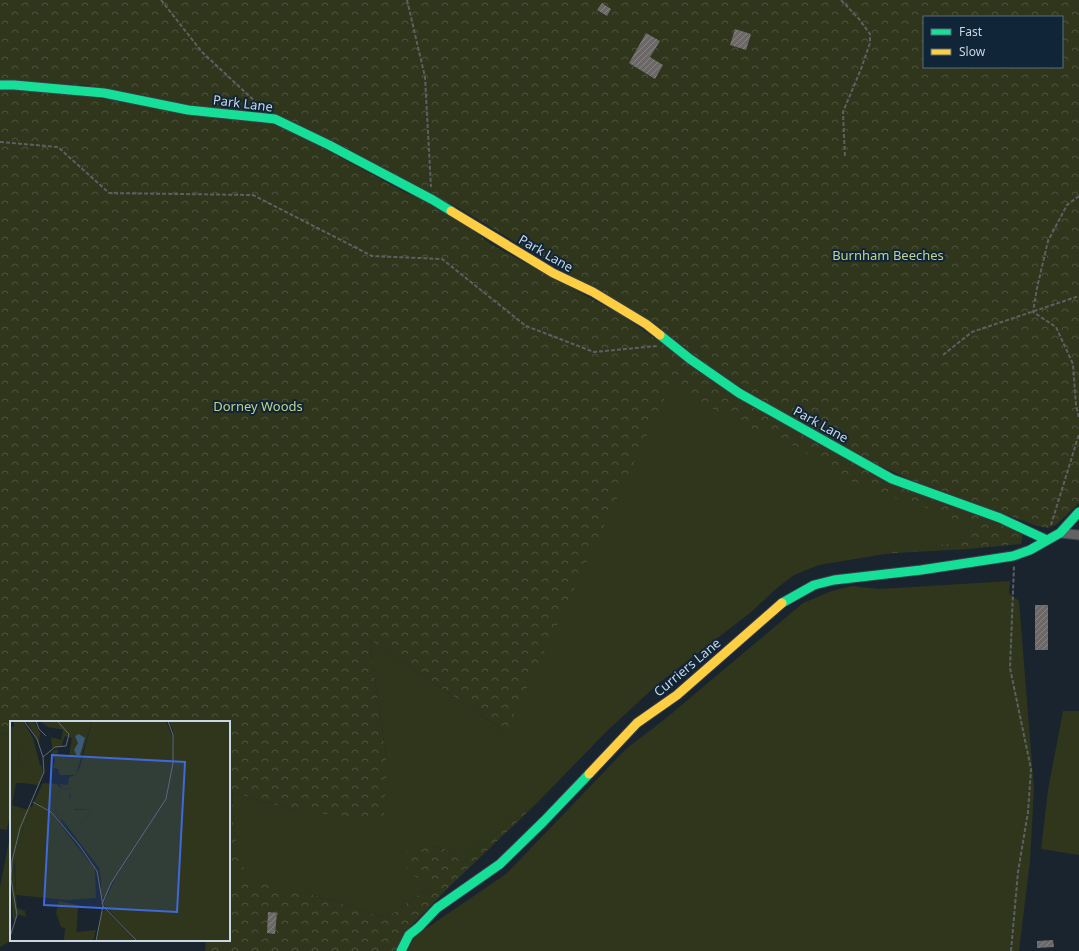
<svg xmlns="http://www.w3.org/2000/svg" width="1079" height="951" font-family="'Noto Sans',sans-serif">
	<style>
		.green { fill: #2f361c }
		.forest { fill: url(#forest-crowns); fill-rule: evenodd }
		.building { fill: url(#building-hatch) }
		.lines { fill: none; stroke-linecap: round; stroke-linejoin: round }
		.street-casing { stroke: #37404a; stroke-width: 11 }
		.fast-casing { stroke: #37404a; stroke-width: 11 }
		.slow-casing { stroke: #37404a; stroke-width: 11 }
		.path { stroke: #5c6063; stroke-width: 2; stroke-dasharray: 4 2; stroke-linecap: butt }
		.street { stroke: #646162; stroke-width: 9 }
		.fast { stroke: #16e098; stroke-width: 9 }
		.slow { stroke: #ffcf43; stroke-width: 9 }
		.labels { text-anchor: middle; dominant-baseline: central; stroke-width: 4; stroke-linejoin: round; paint-order: stroke }
		.street-label { font-size: 13px; fill: #c9d6e3; stroke: #102538 }
		.park-label { font-size: 13px; fill: #c2d28b; stroke: #102538 }
		.inset-road { fill: none; stroke: #5f6b77; stroke-width: 1 }
		.view { fill: #3f69da; fill-opacity: 0.15; stroke: #3f69da; stroke-width: 2 }
		.inset-edge { fill: none; stroke: #c9d6e3; stroke-width: 2 }
	</style>
	<defs>
		<pattern id="forest-crowns" width="20" height="18" patternUnits="userSpaceOnUse"><rect width="20" height="18" fill="#2f361c"/><path d="M2 6a3 3 0 1 1 6 0M12 15a3 3 0 1 1 6 0" fill="none" stroke="#4c523d"/></pattern>
		<pattern id="building-hatch" width="6" height="6" patternUnits="userSpaceOnUse"><rect width="6" height="6" fill="#6c6868"/><path d="M-1 1l2-2M0 6l6-6M5 7l2-2" fill="none" stroke="#868485"/></pattern>
	</defs>
	<rect width="100%" height="100%" fill="#19242f"/>
	<path class="green" d="M303 137 392 186 406 193 433 204 458 219 492 245 520 260 726 388 1022 539 968 525 969 534 958 542 819 565 794 575 777 588 750 613 659 683 607 731 536 804 475 848 464 863 445 849 428 846H410L432 885 386 918 317 896 249 882 229 892V875L243 869 234 832 232 792 297 811 387 764 369 639 506 732Z
		M1010 581 1009 593 1019 601 1034 788 1030 861 1019 951H407L415 936 506 874 627 748 665 719 803 603 832 591 852 586 879 589Z
		M1063 711H1079V855L1041 849 1048 790Z
		M0 733 11 735V809L7 830 0 829Z
		M11 831V940H13L0 947V887Z"/>
	<path class="forest" d="M0 0H1079V503L1056 525 1047 528 1037 526 909 479 862 458 793 420 717 373 660 329 457 207 416 187 301 125 124 94 85 85 0 82ZM924 17H1062V67H924Z
		M0 88 43 90 274 123 303 137 406 193 433 204 458 219 492 245 623 316 726 388 804 435 1023 532 1021 544 968 549 878 554 958 542 969 534 968 525 922 506 874 492 843 478 819 461 790 444 775 439 730 418 671 385 506 732 369 639 387 764 384 820 297 811 232 792 234 832 244 869 229 875V722H11V735L0 733Z
		M536 804 451 885 408 929 397 951H205L206 940H229V892L249 881 317 896 386 918 432 885 410 874 403 858 411 846H428L445 849 464 863 475 848Z"/>
	<path class="building" d="M602 3 611 9 607 16 597 10Z
		M735 29 751 34 746 50 730 45Z
		M646 33 660 41 650 57 663 65 655 79 629 63Z
		M1035 605H1048V650H1035Z
		M268 912 277 913 275 934 267 933Z
		M1053 940 1054 947 1037 948V941Z"/>
	<g class="lines">
		<g class="street-casing">
			<path id="street" d="M1060 533 1079 535"/>
		</g>
		<g class="fast-casing">
			<path id="fast" d="M0 85H14L104 93 188 110 275 119 329 145 433 200 451 211
				M660 335 690 359 739 393 892 479 1000 518 1047 540
				M782 603 814 585 834 580 921 570 1013 556 1030 550 1060 533 1079 512
				M401 951 409 935 419 927 437 908 500 864 544 821 589 774"/>
		</g>
		<g class="slow-casing">
			<path id="slow" d="M451 211 553 273 593 292 646 324 660 335
				M589 774 637 723 677 695 782 603"/>
		</g>
		<path class="path" d="M161 0 202 52 261 107
			M407 0 425 77 431 187
			M841 0 859 19 870 34V43L861 69 843 112 845 158
			M0 142 58 147 109 193 253 195 372 256 442 259 526 326 594 352 657 346
			M1079 196 1067 205 1048 241 1037 288 1033 312 1056 327 1073 364 1076 405 1079 418
			M943 355 972 332 1079 296
			M1051 525 1079 434
			M1011 951 1018 872 1028 812 1031 769 1010 668 1014 566"/>
		<use href="#street" class="street"/>
		<use href="#fast" class="fast"/>
		<use href="#slow" class="slow"/>
	</g>
	<g class="labels">
		<g class="street-label">
			<text transform="translate(243 103) rotate(7)">Park Lane</text>
			<text transform="translate(546 253) rotate(30)">Park Lane</text>
			<text transform="translate(821 424) rotate(29)">Park Lane</text>
			<text transform="translate(687 667) rotate(-40)">Curriers Lane</text>
		</g>
		<g class="park-label">
			<text x="888" y="255">Burnham Beeches</text>
			<text x="258" y="406">Dorney Woods</text>
		</g>
	</g>
	<g transform="translate(10 721)">
		<rect width="220" height="220" fill="#19242f"/>
		<path d="M30 0H82L66 54H50L48 48 43 47 45 39 41 31 46 28 49 30 47 33 59 36 62 17 55 15 51 26 42 27 41 16 51 19 53 9 38 6ZM0 24 8 28 9 43 4 53H13V62H6L2 84 18 89 2 134 0 133ZM47 63 52 68 63 67 59 76 65 89 83 88 69 106 145 96 108 150 94 179 89 147 44 88 50 69ZM24 81 41 92 85 148 86 177 57 179 6 174 5 138 14 105ZM49 180 68 184 66 220H48L54 219 55 207 51 206 46 192ZM95 189 126 220H87L92 191Z" fill="#2f361c"/>
		<path d="M4 0H13L23 17 30 44 32 45 33 53 28 64 13 62V53H4L3 44 9 43 8 28 0 24V6H4ZM17 0H24L30 12 29 23ZM82 0H156L162 14 163 40 156 78 91 179V159L94 172 116 131 69 106 83 88H58L62 67 52 68 50 63 58 64 59 56 66 54 70 46ZM159 0H220V220H127L93 183 105 158 157 77 163 42V9ZM33 62 47 63 50 69 44 88 48 94 54 92 51 99 59 110 42 91 24 81ZM20 85 23 87 14 105 4 145 7 187 15 190 16 196 7 193 6 198 3 199 0 133 2 134 8 111ZM95 189H96L126 220 100 195 93 203V211L90 208 92 191ZM86 209 83 220H66V211Z" fill="#2f361c"/>
		<path d="M69 13 75 17 70 34 67 35 64 29 68 22 65 15Z" fill="#3a5a78"/>
		<path class="inset-road" d="M26 0 29 8 36 15M33 36 45 26 56 25 59 13 47 0M23 81 41 91 69 124 87 150 93 185 127 220M92 183 101 162 156 78 163 42V14L158 0M0 216 7 194 1 158 2 140 10 107 34 51 33 36 27 18 14 0M86 220 93 185"/>
		<path class="view" d="M42 34 175 41 167 191 34 184Z"/>
		<rect width="220" height="220" class="inset-edge"/>
	</g>
	<rect x="923" y="16" width="140" height="52" fill="#102538" stroke="#5a6c7c"/>
	<rect x="931" y="29" width="20" height="6" fill="#16e098" stroke="#5a6c7c"/>
	<text x="959" y="36" font-size="12" fill="#c9d6e3">Fast</text>
	<rect x="931" y="49" width="20" height="6" fill="#ffcf43" stroke="#5a6c7c"/>
	<text x="959" y="56" font-size="12" fill="#c9d6e3">Slow</text>
</svg>
